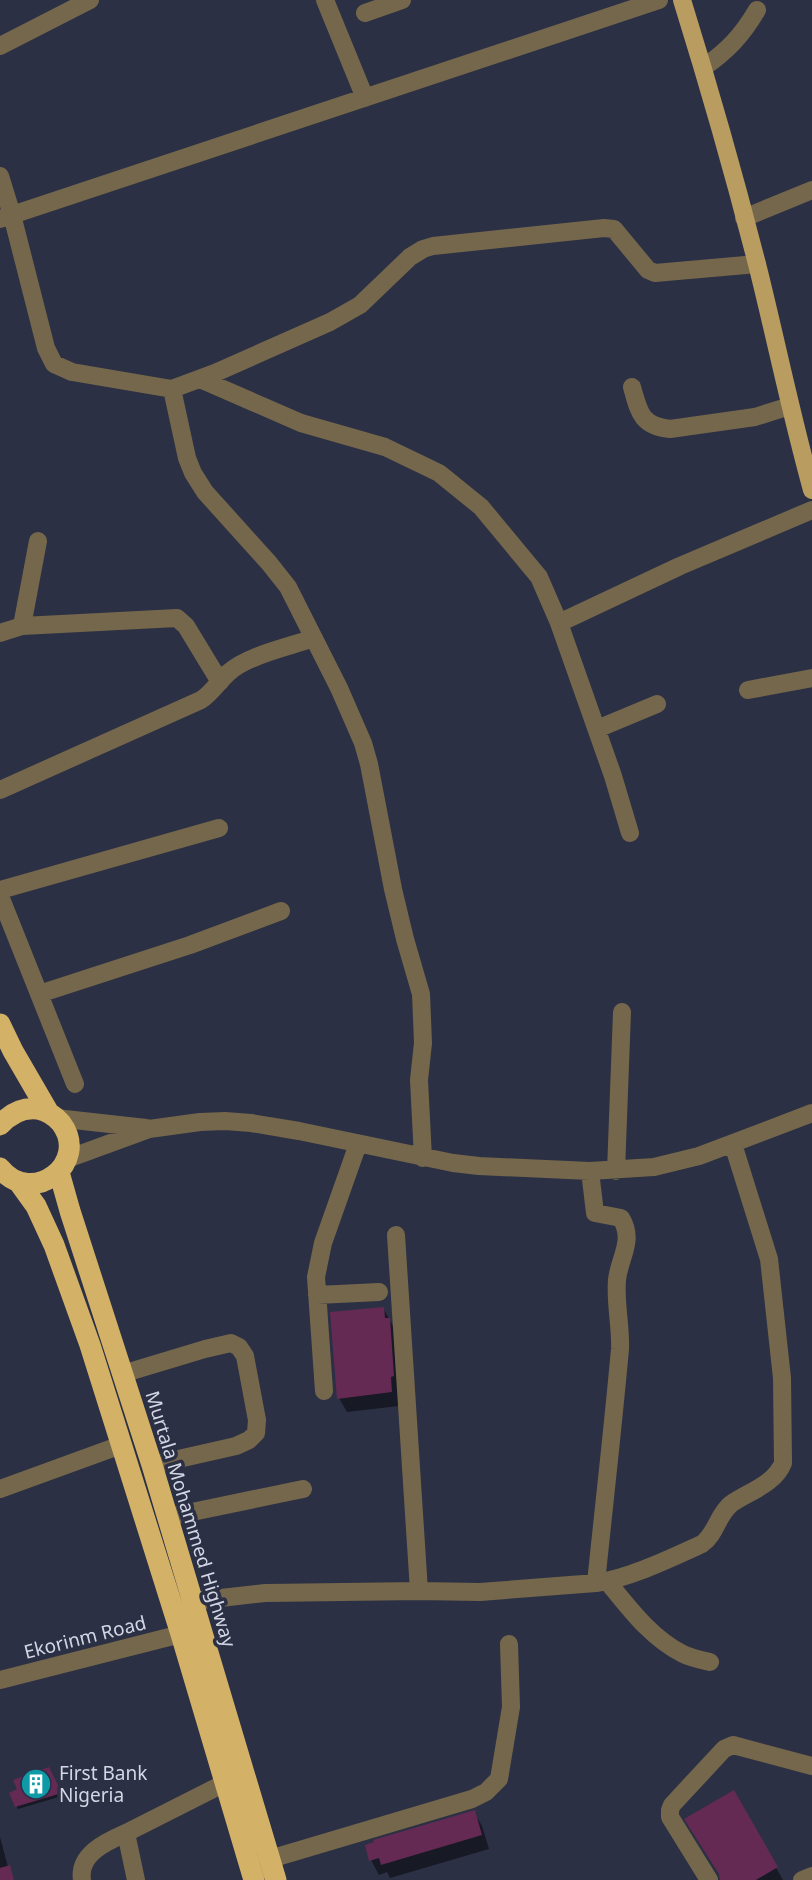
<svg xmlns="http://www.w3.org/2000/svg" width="812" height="1880" font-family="'Noto Sans',sans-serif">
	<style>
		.shadow { fill: #0007 }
		.building { fill: #642a54 }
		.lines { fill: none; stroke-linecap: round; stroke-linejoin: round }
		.minor { stroke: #75674b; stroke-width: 18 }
		.major { stroke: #b89c60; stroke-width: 18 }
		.highway { stroke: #d3b167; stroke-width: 21 }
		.labels { text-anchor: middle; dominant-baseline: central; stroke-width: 7; stroke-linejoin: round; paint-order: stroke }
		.street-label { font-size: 19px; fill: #d3d6e4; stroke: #2b3044 }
		.poi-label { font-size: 19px; fill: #d3d6e4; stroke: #2b3044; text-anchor: start }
	</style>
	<rect width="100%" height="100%" fill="#2b3044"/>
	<path class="shadow" d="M383 1308 397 1333 399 1406 347 1412 339 1398Z
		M49 1769 62 1796 18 1809 11 1794Z
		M734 1793 783 1880H721Z
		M474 1812 482 1826 489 1849 390 1878 387 1872 379 1875 371 1860 367 1846Z
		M0 1837 8 1867 14 1880H0Z"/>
	<path class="building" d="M384 1307 385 1318H390L394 1376 391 1377 392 1392 337 1399 330 1312Z
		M49 1767 62 1793 15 1807 9 1793 17 1789 13 1780Z
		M734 1790 778 1867 756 1880H720L719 1874 684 1819Z
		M475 1810 482 1835 381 1865 379 1858 369 1861 365 1845 374 1842 373 1840Z
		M10 1865 14 1880H0V1868Z"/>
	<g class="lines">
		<path class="minor" d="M325 0 365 98
			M365 13 402 0
			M0 46 90 0
			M703 68C727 51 742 36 757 10
			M0 176 12 215 46 348 54 364 72 372 172 389 215 373 330 322 360 305 410 257 423 249 433 246 604 228 614 229 648 270 655 273 757 264
			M744 218 812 190
			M0 219 659 0
			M200 379 301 423 385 447 439 473 481 507 539 577 559 623 613 776 630 833
			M632 387C639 412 641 426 670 429L755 417 790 406
			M172 389 187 458 193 473 205 492 269 563 288 587 339 688 363 743 369 764 393 889 405 939 421 994 423 1043 419 1080 423 1158
			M559 623 680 566 812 510
			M22 626 38 541
			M0 633 22 626 177 618 186 626 220 682
			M748 690 812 678
			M597 729 657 704
			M0 790 201 700C212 693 218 682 228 673 248 655 288 647 314 638
			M0 890 219 828
			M0 896 75 1084
			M39 994 190 945 281 911
			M56 1118 146 1128
			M67 1159 149 1129 200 1122 225 1121 251 1123 299 1131 453 1163 479 1166 590 1171 654 1167 699 1156 812 1113
			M590 1171 595 1213 621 1218C635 1241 619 1258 617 1280 615 1303 621 1326 620 1349 613 1427 604 1505 596 1583
			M616 1171 622 1012
			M396 1235 419 1591
			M317 1295 379 1292
			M122 1374 205 1349 231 1343 239 1347 245 1356 257 1420 256 1433 249 1440 236 1446 152 1465
			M324 1391 316 1277 323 1243 358 1144
			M0 1489 121 1445
			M168 1517 303 1489
			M607 1581C629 1608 651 1638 683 1654 691 1658 701 1660 710 1662
			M194 1601 265 1593 419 1591 480 1592 596 1583C630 1578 671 1558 702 1544 716 1534 718 1514 731 1504 748 1492 775 1484 783 1463L782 1378 769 1259 733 1144
			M0 1680 181 1634
			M270 1859 472 1799 486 1792 499 1779 511 1707 509 1644
			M82 1880C78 1854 106 1842 126 1833
			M136 1880 126 1833 225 1783
			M709 1880 670 1817V1810L672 1805 724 1749 733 1745 812 1766
			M802 1880 812 1876"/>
		<path class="major" d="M682 0C710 90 736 181 759 272 777 345 792 418 812 490"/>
		<path class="highway" d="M0 1024 13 1051 49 1113
			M0 1125C10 1114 23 1107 38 1109 47 1111 55 1116 61 1123 91 1163 32 1208 0 1168
			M59 1172 70 1211 152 1465 276 1880
			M18 1181 36 1206 54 1245 90 1345 181 1634 254 1880"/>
	</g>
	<defs>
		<g id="building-disc" transform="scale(1.575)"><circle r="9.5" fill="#0f9aa8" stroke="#2b3044"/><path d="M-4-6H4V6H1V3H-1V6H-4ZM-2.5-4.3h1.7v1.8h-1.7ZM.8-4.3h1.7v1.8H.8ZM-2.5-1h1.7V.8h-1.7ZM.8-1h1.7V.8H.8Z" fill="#fff"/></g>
	</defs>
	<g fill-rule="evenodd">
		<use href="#building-disc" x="36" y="1784"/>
	</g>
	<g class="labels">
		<g class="street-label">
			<text transform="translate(191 1519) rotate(73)">Murtala Mohammed Highway</text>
			<text transform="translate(85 1637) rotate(-14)">Ekorinm Road</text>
		</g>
		<g class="poi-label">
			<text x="59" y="1773">First Bank<tspan x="59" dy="22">Nigeria</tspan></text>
		</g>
	</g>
</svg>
